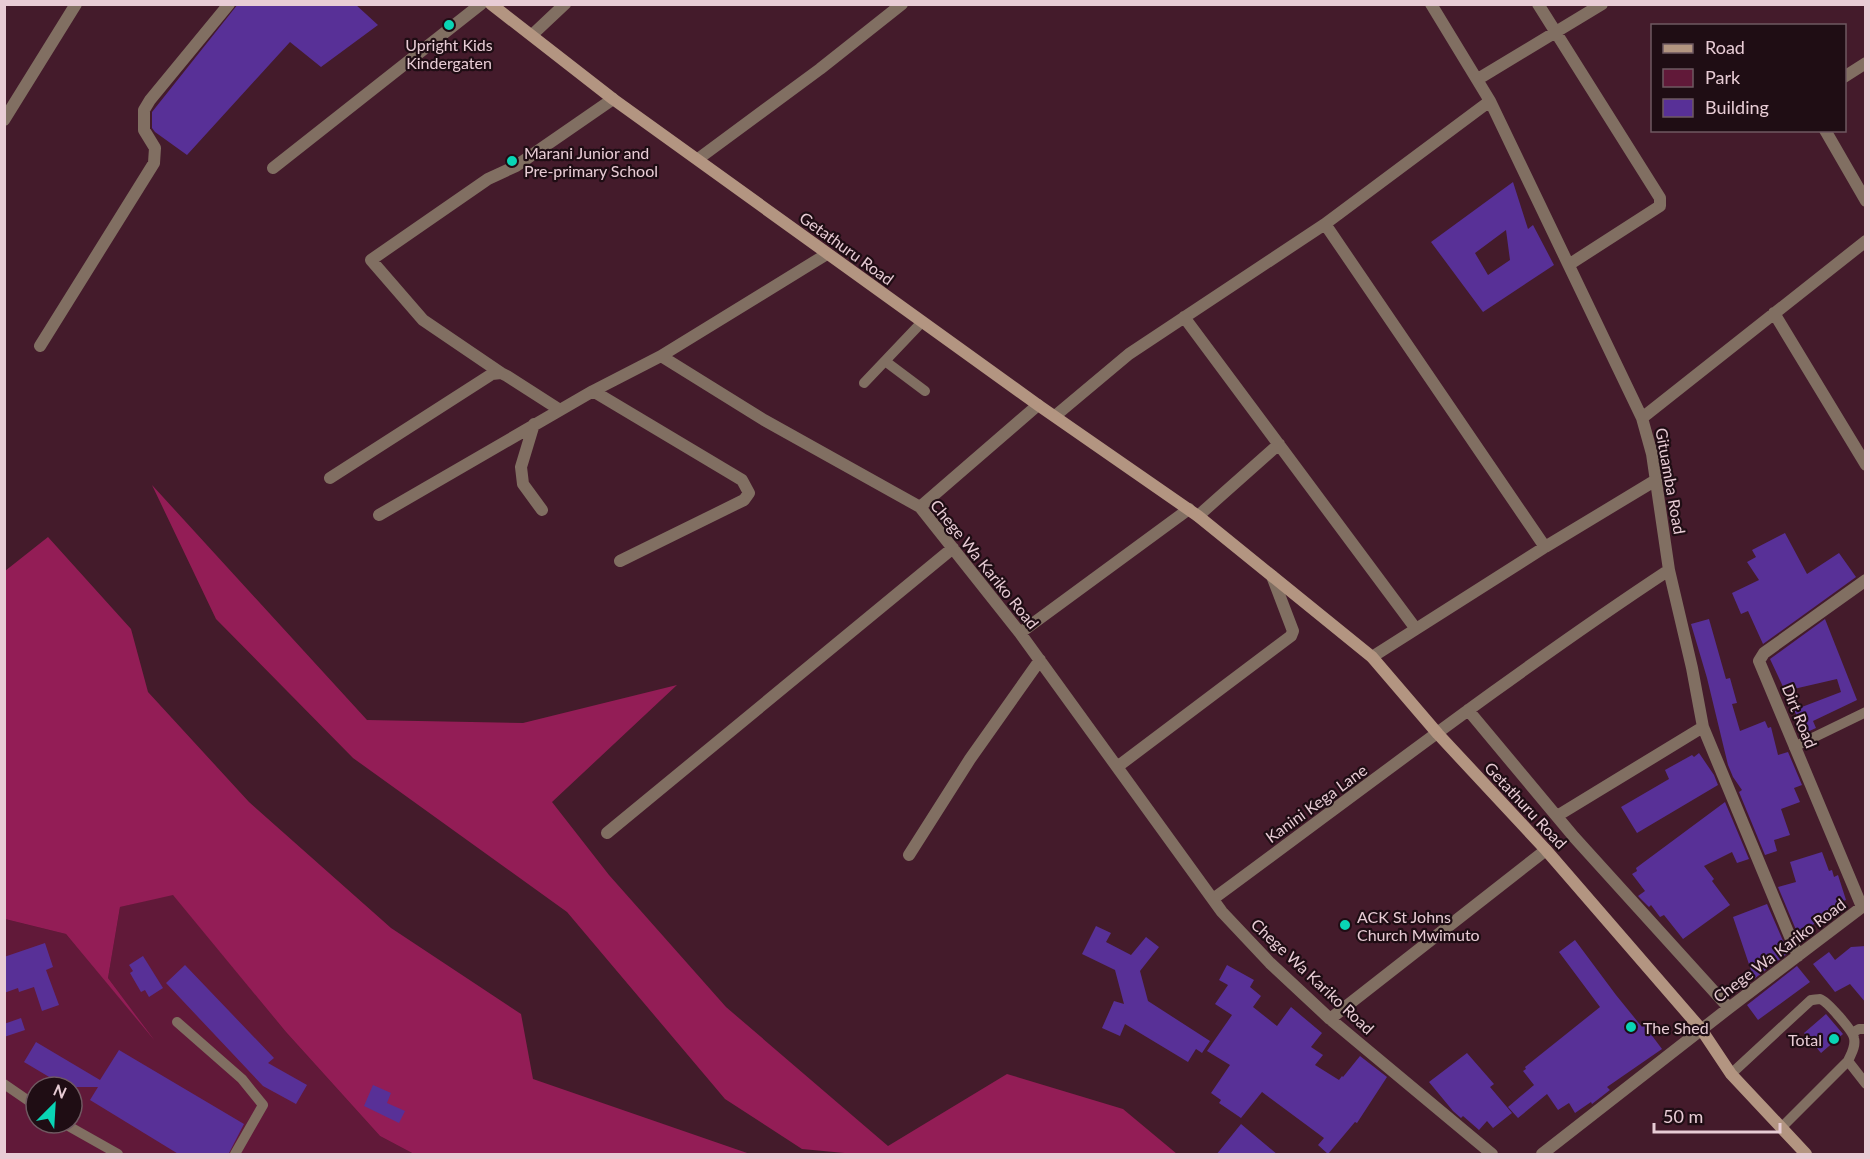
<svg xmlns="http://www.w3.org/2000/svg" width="1870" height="1159" font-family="Lato,sans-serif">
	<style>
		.green { fill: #611939; fill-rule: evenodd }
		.forest { fill: #931d56 }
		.building { fill: #583097; fill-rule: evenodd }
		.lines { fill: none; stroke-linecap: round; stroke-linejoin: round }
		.service { stroke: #816f62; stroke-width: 10 }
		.minor { stroke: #816f62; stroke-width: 12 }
		.secondary { stroke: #b39581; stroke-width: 12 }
		.poi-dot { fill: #09d5b5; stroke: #1f0d14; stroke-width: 2 }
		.labels { text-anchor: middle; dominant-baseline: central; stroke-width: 4.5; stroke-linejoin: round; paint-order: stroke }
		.poi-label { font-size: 16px; fill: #e8ccd5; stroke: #1f0d14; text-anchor: start }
		.street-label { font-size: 16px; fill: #e8ccd5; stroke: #1f0d14 }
	</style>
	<rect width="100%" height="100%" fill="#441b2b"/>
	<path class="green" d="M173 894 286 1032 380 1136 414 1154H5V919L66 934 145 1028 108 978 120 907ZM36 1087H72V1123H36Z"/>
	<path class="forest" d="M152 485 367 720 523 723 677 685 552 802 609 875 726 1007 888 1146 1007 1074 1123 1109 1177 1154H855L802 1149 725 1099 567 912 353 758 216 619Z
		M48 537 131 629 148 692 249 802 391 928 521 1014 533 1079 750 1154H414L380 1136 286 1032 173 895 120 907 108 978 155 1041 66 934 5 919V571Z"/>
	<path class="building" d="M238 4H355L378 25 321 67 290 42 187 155 155 132 152 128V112Z
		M1513 182 1528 229 1533 225 1554 265 1483 312 1431 242ZM1506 230 1510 260 1488 275 1475 253Z
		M1785 533 1807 574 1839 553 1856 577 1763 644 1748 611 1741 614 1732 593 1759 580 1747 562 1756 557 1752 550Z
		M1709 619 1726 679 1730 678 1737 703 1732 704 1740 731 1765 721 1768 728 1771 727 1778 755 1788 752 1802 785 1794 788 1800 802 1781 809 1790 835 1774 840 1777 851 1765 855 1739 792 1742 790 1733 777 1728 765 1707 678 1691 624Z
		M1825 619 1857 700 1813 721 1816 728 1805 733 1794 710 1841 692 1837 679 1785 691 1770 659Z
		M1699 753 1714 775 1718 785 1637 833 1621 807 1669 779 1665 770 1692 755 1694 757Z
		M1725 802 1749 859 1737 863 1732 852 1704 866 1714 879 1712 881 1730 905 1683 939 1664 915 1660 917 1651 905 1649 907 1638 896 1645 891 1632 874 1637 871 1636 868Z
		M1822 852 1829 871 1832 870 1834 877 1838 875 1846 900 1843 901 1845 908 1834 913 1835 915 1812 925 1814 931 1799 937 1778 887 1796 882 1790 862Z
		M1767 904 1784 943 1781 945 1788 953 1754 979 1733 917Z
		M1096 926 1111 933 1106 942 1131 955 1146 937 1159 947 1140 971 1148 1001 1210 1041 1202 1053 1196 1049 1188 1062 1125 1024 1120 1036 1102 1028 1114 1001 1124 1004 1115 970 1082 954Z
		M1575 940 1616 995 1642 1027 1644 1025 1662 1049 1607 1087 1610 1090 1592 1104 1591 1102 1575 1113 1569 1103 1558 1110 1547 1094 1518 1118 1508 1107 1534 1085 1523 1071 1526 1069 1525 1067 1600 1007 1559 952Z
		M45 943 53 967 46 970 59 1005 42 1011 34 987 19 992 18 988 4 993V957Z
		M1866 946V1003L1850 984 1835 992 1813 964 1829 952 1835 960 1851 947Z
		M143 956 163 988 149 997 145 990 141 992 130 973 133 971 129 965Z
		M185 965 274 1058 268 1063 307 1085 296 1104 263 1086 166 983Z
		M1227 965 1254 980 1250 987 1261 996 1253 1007 1277 1026 1291 1007 1322 1033 1311 1047 1323 1055 1315 1065 1339 1080 1342 1076 1343 1077 1360 1056 1387 1077 1357 1123 1355 1122 1328 1154 1318 1145 1324 1138 1262 1092 1241 1118 1219 1103 1221 1100 1211 1093 1230 1065 1207 1051 1232 1015 1215 1004 1228 985 1219 980Z
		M1797 966 1810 982 1758 1020 1747 1005Z
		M1826 1014 1843 1034 1821 1053 1804 1033Z
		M21 1018 25 1030 4 1037V1024Z
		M36 1042 100 1080 119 1050 244 1124 228 1155H180L90 1100 98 1087H66L24 1062Z
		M1467 1053 1494 1084 1490 1087 1512 1113 1493 1128 1487 1121 1479 1130 1463 1116 1461 1118 1453 1111 1429 1082Z
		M373 1085 391 1093 387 1103 405 1111 399 1123 364 1106Z
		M1241 1124 1278 1155H1216Z"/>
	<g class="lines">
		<path class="service" d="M885 361 925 391
			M864 383 922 322
			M1794 747 1866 712
			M177 1022 242 1079 263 1105 235 1154
			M1852 1033 1859 1029H1866
			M1848 1061 1866 1084
			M1731 1074 1811 1000C1814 1000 1817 999 1820 999 1827 1001 1853 1031 1854 1038 1856 1047 1851 1054 1848 1061L1781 1128
			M4 1084 36 1106
			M63 1123 118 1154"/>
		<path class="minor" d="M1431 4 1490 101 1642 418 1652 454 1669 570 1692 668 1703 727 1798 956
			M1538 4 1660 198V206L1570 264
			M532 35 565 4
			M1844 77 1866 63
			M1478 79 1602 4
			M4 120 76 4
			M1825 130 1866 201
			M698 159 820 69 902 4
			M273 168 481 4
			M1325 224 1490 101
			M1774 313 1866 465
			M1184 317 1416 629
			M40 346 154 163 155 148 144 130V110L150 100 229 4
			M661 356 764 420 920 507 1020 633 1222 912 1270 963 1330 1019 1492 1154
			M501 373 423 320 371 260 488 179 516 166 613 99
			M593 391 742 480 749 493 744 500 620 561
			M1055 416 1129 354 1325 224 1545 547
			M1642 418 1866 241
			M534 424 521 467 523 484 542 510
			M330 478 492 374 501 373 507 376 560 410
			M920 507 1038 405
			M379 515 593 391 661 356 827 254
			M1198 516 1279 444
			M1020 633 1189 509
			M1372 657 1545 547 1656 480
			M1468 710 1574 837 1729 1008
			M1117 767 1291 636 1293 631 1272 576
			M1557 816 1703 727
			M607 833 953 548
			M909 855 970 759 1040 660
			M1213 899C1364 788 1513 673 1669 570
			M1862 907 1759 661 1764 653 1866 580
			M1330 1019 1546 850
			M1542 1154 1729 1008 1866 904"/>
		<path class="secondary" d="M491 4 613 99 1038 405 1198 516 1372 657 1438 734 1546 850 1701 1029 1731 1074 1806 1154"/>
	</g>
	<g class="poi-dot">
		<circle cx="449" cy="25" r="6"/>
		<circle cx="512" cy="161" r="6"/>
		<circle cx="1345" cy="925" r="6"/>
		<circle cx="1631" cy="1027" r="6"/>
		<circle cx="1834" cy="1039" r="6"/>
	</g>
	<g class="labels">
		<g class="poi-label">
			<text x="449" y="44" text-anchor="middle">Upright Kids<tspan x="449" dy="18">Kindergaten</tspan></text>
			<text x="524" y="152">Marani Junior and<tspan x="524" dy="18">Pre-primary School</tspan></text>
			<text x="1357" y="916">ACK St Johns<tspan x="1357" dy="18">Church Mwimuto</tspan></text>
			<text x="1643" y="1027">The Shed</text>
			<text x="1822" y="1039" text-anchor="end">Total</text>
		</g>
		<g class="street-label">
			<text transform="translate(847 248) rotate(36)">Getathuru Road</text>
			<text transform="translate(1671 481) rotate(80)">Gituamba Road</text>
			<text transform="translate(985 564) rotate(51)">Chege Wa Kariko Road</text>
			<text transform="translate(1800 716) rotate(68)">Dirt Road</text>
			<text transform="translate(1316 803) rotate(-36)">Kanini Kega Lane</text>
			<text transform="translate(1526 805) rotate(47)">Getathuru Road</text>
			<text transform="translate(1779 950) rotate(-37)">Chege Wa Kariko Road</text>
			<text transform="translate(1313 976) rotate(43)">Chege Wa Kariko Road</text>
		</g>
	</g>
	<rect width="1870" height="1159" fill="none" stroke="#e8ccd5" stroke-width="12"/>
	<rect x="1651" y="24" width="195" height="108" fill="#1f0d14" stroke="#6f5961" stroke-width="1.5"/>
	<rect x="1663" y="44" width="30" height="9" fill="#b39581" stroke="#6f5961" stroke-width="1.5"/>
	<text x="1705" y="54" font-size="18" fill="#e8ccd5">Road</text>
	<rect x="1663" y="69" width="30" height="18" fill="#611939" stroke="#6f5961" stroke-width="1.5"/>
	<text x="1705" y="84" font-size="18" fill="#e8ccd5">Park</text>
	<rect x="1663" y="99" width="30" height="18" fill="#583097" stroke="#6f5961" stroke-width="1.5"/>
	<text x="1705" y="114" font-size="18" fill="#e8ccd5">Building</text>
	<g transform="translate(54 1105) rotate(24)"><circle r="28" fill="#1f0d14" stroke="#6f5961" stroke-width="1.5"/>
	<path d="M0-4.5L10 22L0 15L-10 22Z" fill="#09d5b5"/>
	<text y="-9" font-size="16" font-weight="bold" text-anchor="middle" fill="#e8ccd5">N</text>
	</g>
	<path d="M1654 1123v9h126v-9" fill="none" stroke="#e8ccd5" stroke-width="3"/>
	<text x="1663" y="1123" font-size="18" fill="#e8ccd5" stroke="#1f0d14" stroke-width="4.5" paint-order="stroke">50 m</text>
</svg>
